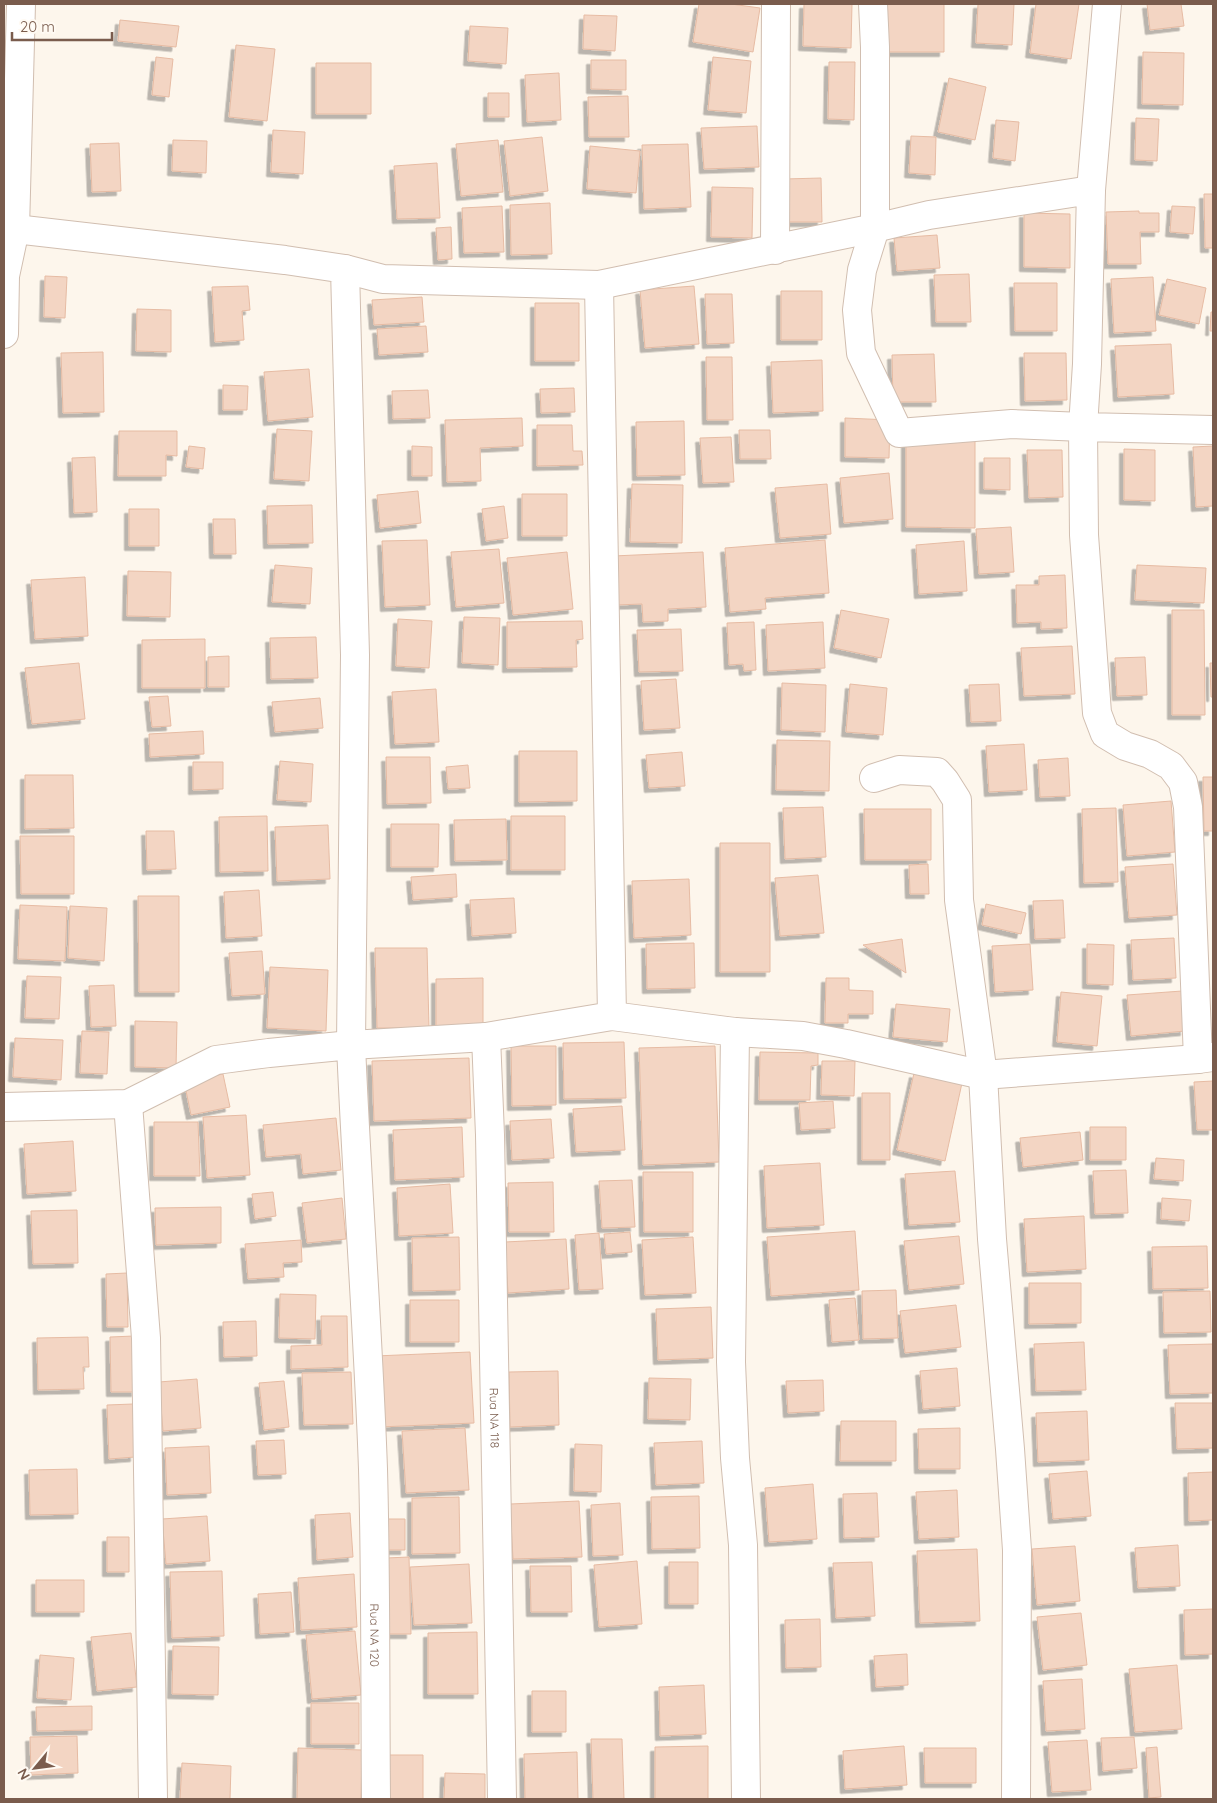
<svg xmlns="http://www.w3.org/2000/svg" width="1217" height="1803" font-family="Quicksand,sans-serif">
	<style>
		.building { fill: #f3d5c3; stroke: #e6bba3; filter: url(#shadow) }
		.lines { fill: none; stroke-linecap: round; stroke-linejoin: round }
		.minor-casing { stroke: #d1beb0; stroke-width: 30 }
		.minor { stroke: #fff; stroke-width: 28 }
		.labels { text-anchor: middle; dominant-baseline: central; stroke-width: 4.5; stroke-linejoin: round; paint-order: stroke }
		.street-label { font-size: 12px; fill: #7a5c4d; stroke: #fffaf3 }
	</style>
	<defs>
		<filter id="shadow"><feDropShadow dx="-4.5" dy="4.5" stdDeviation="0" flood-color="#0004"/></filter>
	</defs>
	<rect width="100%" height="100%" fill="#fdf6ec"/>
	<path class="building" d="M699 4H731L760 8 753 52 693 42Z
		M804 4H852L851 48 803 46Z
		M886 4H944V52H886Z
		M978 4H1014L1012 45 976 43Z
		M1036 4H1079L1071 59 1030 53Z
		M1147 4H1181L1184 26 1150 30Z
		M584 15 617 16 615 51 583 49Z
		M120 20 179 26 176 47 118 41Z
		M470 26 508 28 506 64 468 61Z
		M236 45 275 49 267 121 229 117Z
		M1143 52 1184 53 1183 105 1142 104Z
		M156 57 173 59 169 97 152 95Z
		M713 57 751 61 746 113 708 110Z
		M591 60H626V90L591 89Z
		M829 62H855L854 120 828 119Z
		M316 63H371V114H316Z
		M559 73 561 120 527 122 525 75Z
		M949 78 986 87 975 140 938 132Z
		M488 93H509V117H488Z
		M628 96 629 137H589L588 97Z
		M1136 118 1159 119 1157 161 1135 160Z
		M996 120 1019 122 1015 161 993 158Z
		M757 126 759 167 704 169 701 128Z
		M273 130 305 132 303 174 271 172Z
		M911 136 936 137 935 175 909 173Z
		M542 137 548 191 510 196 504 141Z
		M173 140 207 141 206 173 172 171Z
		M498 140 503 192 461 196 456 144Z
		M119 143 121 191 92 192 90 144Z
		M688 144 691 207 644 209 642 145Z
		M590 146 640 151 636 193 587 189Z
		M437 163 440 218 397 219 394 166Z
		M821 178 822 222H785L784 179Z
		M712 187 753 188 752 238 711 237Z
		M1204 194H1213V248H1205Z
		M550 203 552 254 511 255 510 205Z
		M502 206 504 252 464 253 462 208Z
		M1172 206 1195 207 1193 234 1170 232Z
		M1139 211V213H1159V232H1140L1141 264H1108L1106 212Z
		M1024 213 1070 214V268L1024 267Z
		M451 227 452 259 438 260 436 228Z
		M937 235 940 268 897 271 894 238Z
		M969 274 971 322H936L934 275Z
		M45 276 67 277 65 318 44 317Z
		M1153 277 1156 331 1114 333 1111 279Z
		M1167 279 1206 288 1199 324 1159 315Z
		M1014 283H1057V331H1015Z
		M248 286 250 310 242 311 244 340 215 342 212 287Z
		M694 286 699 344 645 348 640 290Z
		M781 291H822V340H781Z
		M705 294H732L734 343 707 344Z
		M422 297 424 322 374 325 372 300Z
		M535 303H579V361H535Z
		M137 309 171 310V352L136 351Z
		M1211 312H1213V331H1210Z
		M426 326 428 352 379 355 377 329Z
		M1171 344 1174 394 1118 397 1115 346Z
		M103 352 104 412 63 413 61 353Z
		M1024 353H1066L1067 400 1025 401Z
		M934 354 936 402H893L892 355Z
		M706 357H732L733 420H707Z
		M822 360 823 411 773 413 771 362Z
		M309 369 313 417 268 421 264 372Z
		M223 385 248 386 247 410H223Z
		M574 388 575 412 541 413 540 389Z
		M428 390 430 418 393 419 392 391Z
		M522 418 523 446 480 448 481 481 447 482 445 420Z
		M845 418 890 420 889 458 845 457Z
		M684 421 685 475 637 476 636 422Z
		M537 425H572L573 451H582L583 465 537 466Z
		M277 429 312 431 309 481 274 479Z
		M739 430H770L771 459H740Z
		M119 431H177V456L166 455V476H118Z
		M731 437 734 482 703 483 700 438Z
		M906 440H975V528L906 527Z
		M189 446 205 448 203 469 186 467Z
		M412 446 432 447V476H412Z
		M1213 446V506L1196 507 1193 447Z
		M1124 449 1155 450V501L1124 500Z
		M1027 450H1062L1063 497 1029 498Z
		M95 457 97 512 74 513 72 458Z
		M984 458H1010V490L984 489Z
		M889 473 893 519 844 523 840 478Z
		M632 484 683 485 682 543 630 542Z
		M827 484 831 534 780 538 775 488Z
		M418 491 421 523 380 528 377 495Z
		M522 494H567V536H522Z
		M312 505 313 543 268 544 267 506Z
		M504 506 508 538 486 541 482 509Z
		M129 509H159V546H129Z
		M213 519H235L236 554H214Z
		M1011 527 1014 572 979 574 976 529Z
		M427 540 430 605 385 607 382 541Z
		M825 540 829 593 765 598 766 609 730 612 725 548Z
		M964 541 967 591 919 594 916 545Z
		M499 549 504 603 456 607 451 552Z
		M567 552 573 609 513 615 507 558Z
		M703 552 706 607 668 609V621L643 622 642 604 616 605 613 556Z
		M275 565 312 568 310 604 272 602Z
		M1137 565 1206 568 1204 603 1135 600Z
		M128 571 171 572 170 617 127 616Z
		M1065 575 1067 628 1041 629V622L1017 623 1016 585H1039V576Z
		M85 577 88 636 35 639 31 580Z
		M841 610 889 619 881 658 834 648Z
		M1172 610H1204L1205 715H1172Z
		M464 617 500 618 498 665 462 663Z
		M398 619 432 621 429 668 396 666Z
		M582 621 583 639 576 640 577 667 507 668V622Z
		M754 622 756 670 744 671 743 664 729 665 727 623Z
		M823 622 825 668 768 671 766 625Z
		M681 629 683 671 639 672 637 630Z
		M316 637 318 678 271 679 270 638Z
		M205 639V688H142V640Z
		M1072 646 1075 694 1024 696 1021 648Z
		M229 656V687H208V657Z
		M1145 657 1147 695 1117 696 1115 658Z
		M79 663 85 719 32 724 25 668Z
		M1210 663H1213V697H1211Z
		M676 679 680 728 644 730 641 681Z
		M782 683 826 685 825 732 781 730Z
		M850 684 887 688 883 735 846 732Z
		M999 684 1001 721 971 722 969 685Z
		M436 689 439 742 395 744 392 692Z
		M168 696 171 726 152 727 149 697Z
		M320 698 323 728 275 732 272 702Z
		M203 731 204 754 150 757 149 734Z
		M777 740 830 741 829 791 776 790Z
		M1024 744 1027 790 989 792 986 746Z
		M519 751H577V801L519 802Z
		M682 752 685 786 649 788 646 755Z
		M386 757H430L431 803 387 804Z
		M1068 758 1070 796 1040 797 1038 760Z
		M280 761 313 764 311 802 277 800Z
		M193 762H223V789L193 790Z
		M468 765 470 788 448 789 446 767Z
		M25 775H73L74 828 25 829Z
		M1203 777H1213V831H1204Z
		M1171 801 1175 852 1127 856 1123 805Z
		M823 807 826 857 785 859 783 808Z
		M1116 808 1118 882 1084 883 1082 809Z
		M864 809H931V860H865Z
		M267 816 268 871 220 872 219 817Z
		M511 816H565V870H511Z
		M506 819 507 860 455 861 454 820Z
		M391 824H439L438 867H391Z
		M328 825 330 879 277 881 275 827Z
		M146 831H174L176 869 147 870Z
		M20 836H74V894H21Z
		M720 843H770V972H720Z
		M928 864 929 894H910L909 865Z
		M1173 864 1177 915 1129 918 1125 867Z
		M456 874 457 897 413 900 411 877Z
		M818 875 824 933 780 936 775 878Z
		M689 879 691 935 634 938 632 881Z
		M259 890 262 936 226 938 224 892Z
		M138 896H179V992H139Z
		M514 898 516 933 472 936 470 900Z
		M1063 900 1065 938 1035 939 1033 901Z
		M986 904 1026 913 1021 934 982 925Z
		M20 905 67 907 65 961 18 959Z
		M70 906 107 908 104 961 68 958Z
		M1174 938 1176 978 1133 980 1131 940Z
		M902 939 906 973 863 945Z
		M694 943 695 988 647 989 646 944Z
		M1030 944 1033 990 995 992 992 946Z
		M1087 944 1114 945 1113 985 1087 984Z
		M375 948H427L429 1028H377Z
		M262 951 265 994 232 996 229 953Z
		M270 967 328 970 326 1031 267 1028Z
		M27 976 61 977 59 1019 25 1018Z
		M483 978V1025L436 1026V979Z
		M826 978H849V990L873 991V1014H848V1023H825Z
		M114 985 116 1026 91 1027 89 986Z
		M1182 991 1185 1031 1131 1036 1127 995Z
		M1061 992 1102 996 1097 1046 1057 1042Z
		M896 1004 950 1009 947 1042 893 1037Z
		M135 1021 177 1022 176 1068 135 1067Z
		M82 1031 109 1032 107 1074 80 1073Z
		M15 1038 63 1040 61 1080 13 1077Z
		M624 1042 626 1098 564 1099 563 1043Z
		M511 1046H556V1105L512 1106Z
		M715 1046 719 1162 643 1165 639 1048Z
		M760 1052 818 1053V1065L811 1066 810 1100H759Z
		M469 1058 471 1118 374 1121 372 1061Z
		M822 1061H855L854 1096 821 1095Z
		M914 1073 962 1083 945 1161 897 1150Z
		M223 1074 230 1107 191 1115 184 1081Z
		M1213 1081V1130H1197L1194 1082Z
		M862 1093H890V1160H862Z
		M833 1101 835 1128 801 1130 799 1103Z
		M622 1106 625 1150 576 1152 573 1109Z
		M246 1115 250 1175 207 1178 203 1117Z
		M336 1118 341 1170 303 1174 301 1154 266 1157 263 1125Z
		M551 1119 554 1158 512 1160 510 1121Z
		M154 1122H198L200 1176H154Z
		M462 1127 464 1177 395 1180 393 1130Z
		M1090 1127H1126V1160H1090Z
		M1080 1132 1083 1160 1023 1167 1020 1138Z
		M73 1141 76 1191 27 1194 24 1144Z
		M1156 1158 1184 1160 1183 1181 1154 1179Z
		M820 1163 824 1225 767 1228 764 1166Z
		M1126 1170 1128 1213 1095 1214 1093 1171Z
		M955 1171 960 1222 909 1225 905 1174Z
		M643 1172H693V1232H644Z
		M632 1180 635 1227 602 1228 599 1181Z
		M553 1182 554 1232H509L508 1183Z
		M450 1184 453 1233 399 1236 397 1188Z
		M273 1192 276 1216 255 1219 252 1194Z
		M342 1198 346 1239 307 1243 302 1203Z
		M1162 1198 1191 1200 1189 1221 1161 1219Z
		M221 1207V1243L156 1245 155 1208Z
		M77 1210 78 1263 33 1264 31 1211Z
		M1084 1216 1086 1269 1027 1272 1024 1219Z
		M855 1231 859 1290 771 1296 767 1237Z
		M630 1232 632 1252 606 1254 604 1234Z
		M599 1233 603 1289 579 1290 575 1235Z
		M959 1236 964 1284 909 1290 904 1241Z
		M459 1237 460 1290 413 1291 412 1238Z
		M693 1237 696 1293 645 1295 642 1240Z
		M566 1239 569 1289 508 1293 505 1242Z
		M301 1240 302 1262 283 1263 284 1277 248 1279 245 1244Z
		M1207 1246 1208 1288 1153 1289 1152 1247Z
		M127 1273 128 1327H107L106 1274Z
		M1029 1283H1081V1323L1029 1324Z
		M896 1290 898 1338 863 1339 862 1291Z
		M1210 1291 1211 1332 1164 1333 1163 1292Z
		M280 1294 316 1295 315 1339 279 1338Z
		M855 1298 859 1340 832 1342 829 1300Z
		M410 1300H459V1342H410Z
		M956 1305 961 1347 905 1353 900 1311Z
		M711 1307 713 1358 658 1360 656 1309Z
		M321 1316H347L348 1367 291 1369V1346L322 1345Z
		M256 1321 257 1356 224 1357 223 1322Z
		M134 1336 136 1392H111L110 1337Z
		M88 1337 89 1367H83L84 1389 38 1390 37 1338Z
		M1084 1342 1086 1390 1036 1391 1034 1344Z
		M1213 1344V1393L1170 1394 1168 1345Z
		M470 1352 474 1423 379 1427 375 1356Z
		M957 1368 960 1406 923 1409 920 1371Z
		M558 1371 559 1425 510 1427 509 1372Z
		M351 1372 353 1424 304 1425 302 1373Z
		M649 1378 691 1379 690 1420 648 1419Z
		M197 1379 201 1428 163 1431 159 1382Z
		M823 1380 824 1411 788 1413 786 1381Z
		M284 1381 289 1427 264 1430 259 1383Z
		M1175 1403H1213V1448L1177 1449Z
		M133 1404 135 1457 109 1459 107 1405Z
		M1087 1411 1089 1460 1038 1462 1036 1413Z
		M841 1421H896V1461H840Z
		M465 1428 469 1490 406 1493 402 1431Z
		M960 1428V1469H919L918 1429Z
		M284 1440 286 1474 258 1475 256 1441Z
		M702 1441 704 1483 656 1485 654 1443Z
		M575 1444 602 1445 601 1492 574 1491Z
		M209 1446 211 1493 167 1495 165 1448Z
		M77 1469 78 1514 30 1515 29 1470Z
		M1087 1471 1091 1516 1053 1519 1049 1474Z
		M1213 1472V1520L1189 1521 1188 1473Z
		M813 1484 817 1539 769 1542 765 1488Z
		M957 1490 959 1537 919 1539 916 1492Z
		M877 1493 879 1537 844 1538 843 1494Z
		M699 1496 700 1548 652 1549 651 1497Z
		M459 1497 460 1553 412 1554V1498Z
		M579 1501 582 1557 513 1559 510 1504Z
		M620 1503 623 1555 593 1556 591 1505Z
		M350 1513 353 1557 317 1560 315 1515Z
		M207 1516 210 1561 166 1564 162 1519Z
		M385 1519H405V1550H379Z
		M107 1537H129V1572H107Z
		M1178 1545 1180 1586 1138 1588 1135 1548Z
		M1075 1546 1080 1601 1037 1605 1032 1549Z
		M977 1549 980 1621 920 1623 917 1551Z
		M409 1557 411 1634H388L386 1558Z
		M637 1561 642 1624 599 1627 594 1565Z
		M669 1562H698V1604H669Z
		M872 1562 875 1616 836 1618 833 1563Z
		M469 1564 472 1623 414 1625 410 1567Z
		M530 1566H571L572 1612H531Z
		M222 1571 224 1636 172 1638 170 1572Z
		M354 1574 357 1627 301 1630 298 1578Z
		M36 1580H84V1612H36Z
		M291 1592 294 1632 260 1634 258 1594Z
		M1213 1609V1654L1185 1655 1184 1610Z
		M1081 1613 1087 1665 1043 1670 1037 1617Z
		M820 1619 821 1667 786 1668 785 1620Z
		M355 1631 361 1695 312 1699 306 1635Z
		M477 1632 478 1694H428V1633Z
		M131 1633 137 1687 97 1691 91 1637Z
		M173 1646 219 1647 218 1695 172 1694Z
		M907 1654 908 1685 876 1687 874 1656Z
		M40 1655 74 1658 71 1700 37 1698Z
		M1177 1665 1182 1729 1135 1732 1129 1669Z
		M1082 1679 1085 1729 1046 1731 1043 1681Z
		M704 1685 706 1734 660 1736 659 1687Z
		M532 1691H566V1732H532Z
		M311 1703H359V1744H311Z
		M92 1706V1730L37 1731 36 1707Z
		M77 1736 78 1773 31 1775 30 1737Z
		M1134 1737 1137 1768 1103 1771 1101 1738Z
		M591 1739H622L624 1799H593Z
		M1087 1740 1091 1790 1052 1792 1048 1742Z
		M708 1746V1799H655V1747Z
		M904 1746 907 1785 845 1789 843 1751Z
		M1157 1747 1161 1797 1149 1798 1146 1748Z
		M298 1748 362 1750 361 1799H297Z
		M924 1748H976V1783H925Z
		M577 1752 578 1799H525L524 1754Z
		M387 1755H423V1799H387Z
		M182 1763 231 1766 230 1799H180Z
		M445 1773 485 1774V1799H444Z"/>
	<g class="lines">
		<g class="minor-casing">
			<g id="minor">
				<path d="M1091 190 1107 4"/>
				<path d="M4 229H15L285 260 345 269 355 655 351 1045 486 1037 612 1016 599 285"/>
				<path d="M775 250 776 4"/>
				<path d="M345 269 383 279 599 285 875 228V47L873 4"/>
				<path d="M4 334 5 276 15 229 21 4"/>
				<path d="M1213 430 1083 427 1087 364 1091 190 929 215 875 228 862 270 857 310 861 353 899 433 1012 424 1083 427 1084 535 1097 713 1105 734 1125 746 1150 754 1171 766 1183 782 1188 807 1198 1059 1213 1057"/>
				<path d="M874 778 899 770 937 772 945 781 957 800 959 900 983 1075 992 1239 1010 1449 1017 1550 1016 1799"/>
				<path d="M612 1016 735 1032 731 1362 735 1458 743 1545 746 1799"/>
				<path d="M735 1032 803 1036 846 1044 983 1075 1198 1059"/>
				<path id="s1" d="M486 1037 490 1135 502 1799"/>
				<path d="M128 1104 146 1338 153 1799"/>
				<path id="s2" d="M4 1107 128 1104 216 1060 269 1053 351 1045C357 1187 368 1328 373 1469 376 1579 375 1689 376 1799"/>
			</g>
		</g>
		<use href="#minor" class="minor"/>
	</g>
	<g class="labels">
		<g class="street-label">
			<text stroke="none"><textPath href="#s1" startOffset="381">Rua NA 118</textPath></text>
			<text stroke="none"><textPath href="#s2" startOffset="949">Rua NA 120</textPath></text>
		</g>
	</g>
	<rect width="1217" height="1803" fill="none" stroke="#7a5c4d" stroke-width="10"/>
	<g transform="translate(35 1768) rotate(241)" stroke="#fffaf3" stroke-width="4" paint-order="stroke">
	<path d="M0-4L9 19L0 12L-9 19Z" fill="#7a5c4d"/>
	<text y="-8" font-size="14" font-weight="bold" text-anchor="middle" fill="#7a5c4d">N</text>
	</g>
	<path d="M12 32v8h100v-8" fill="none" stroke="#7a5c4d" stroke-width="2.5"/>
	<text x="20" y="32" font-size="15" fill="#7a5c4d" stroke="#fffaf3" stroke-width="4" paint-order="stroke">20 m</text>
</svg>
